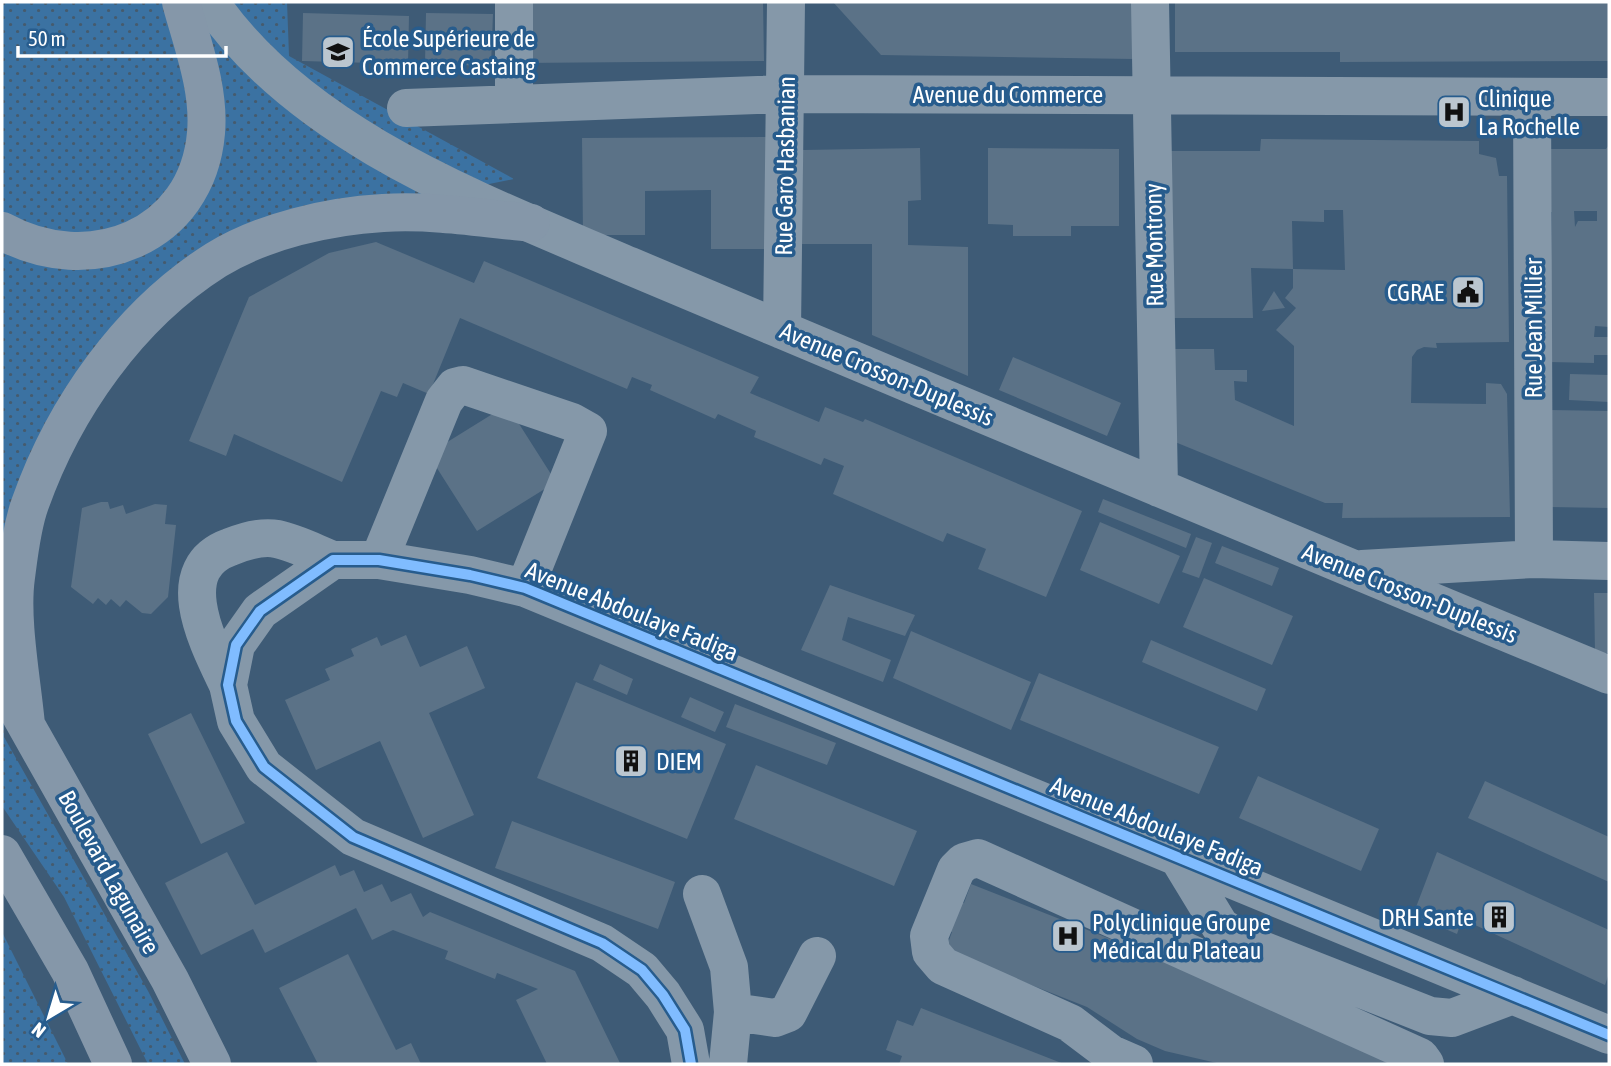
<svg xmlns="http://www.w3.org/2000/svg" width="1611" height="1066" font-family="'Asap Condensed',sans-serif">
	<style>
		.grass { fill: url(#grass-dots) }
		.building { fill: #5b7287; fill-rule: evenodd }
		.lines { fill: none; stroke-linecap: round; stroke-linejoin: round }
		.minor { stroke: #8598a9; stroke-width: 38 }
		.highway { stroke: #8597a9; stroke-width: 38 }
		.cycleway-casing { stroke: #275c8d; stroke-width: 15 }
		.cycleway { stroke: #80bcff; stroke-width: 10 }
		.labels { text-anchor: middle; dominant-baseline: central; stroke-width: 7; stroke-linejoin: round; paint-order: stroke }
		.poi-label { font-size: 24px; fill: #fff; stroke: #275c8d; text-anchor: start }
		.street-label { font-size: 24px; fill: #fff; stroke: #275c8d }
	</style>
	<defs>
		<pattern id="grass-dots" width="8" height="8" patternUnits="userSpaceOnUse" patternTransform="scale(1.75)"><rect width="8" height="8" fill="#3b72a2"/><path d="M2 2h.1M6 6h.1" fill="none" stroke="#455b6e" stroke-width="1.8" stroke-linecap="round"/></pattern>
	</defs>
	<rect width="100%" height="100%" fill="#3e5b76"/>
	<path class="grass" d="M2 2H287L289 56 514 179 435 195 156 283 2 562Z
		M2 653 4 737 148 991 185 1064H148L64 897 2 806Z
		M2 932 68 1064H2Z"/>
	<path class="building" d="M519 2H763L764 61 520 63Z
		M833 2H1134V59L881 55Z
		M1175 2H1609V61L1340 62V52H1175Z
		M303 13 409 16 408 64 302 61Z
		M426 13 493 14 491 66 425 64Z
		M771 137 772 249H711V190L645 191V235H583L582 138Z
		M1261 139 1479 141V154L1496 158 1499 176H1507L1509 342 1436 343 1437 348 1424 347 1417 350 1412 357 1411 403 1486 404V383L1501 384 1507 394 1510 517 1342 518 1343 503H1325L1175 442 1173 349H1214L1215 370H1247V382L1234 381 1235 400 1294 426V346L1276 330 1296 308 1285 298 1293 288V269L1345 270 1343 210H1324V222L1292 221 1293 269 1251 268 1253 318H1172L1171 151H1260Z
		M1609 145V327L1595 326 1594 337H1609V355H1594V363L1549 362 1552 212H1546L1547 149H1606ZM1574 211H1597V221H1578L1575 227Z
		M920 148 921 200 908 201V245L968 247V376L872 335V244H801L803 150Z
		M988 148 1119 149V226H1071V236H1013V225L988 224Z
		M376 242 474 283 484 261 759 377 750 393 819 422 825 407 863 422 865 419 1082 511 1046 597 978 569 986 549 947 533 943 542 833 494 844 466 824 458 821 465 754 437 756 431 718 414 715 419 650 390 652 385 632 377 627 389 460 318 429 394 403 383 397 397 381 391 342 482 234 434 226 456 189 441 249 297 329 253Z
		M1274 291 1285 308 1262 311Z
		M1013 357 1121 403 1107 436 999 390Z
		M1570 374 1609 375V402L1569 400Z
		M507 405 556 482 477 531 428 454Z
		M1550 410 1609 411V508L1550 507Z
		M1103 499 1191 534 1186 548 1098 512Z
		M101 502H108L110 509 123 505 126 514 155 504 167 505 165 524 176 525 168 597 151 614 142 613 126 600 120 607 111 599 106 605 98 598 93 604 71 587 82 508Z
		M1100 522 1180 556 1159 604 1080 570Z
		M1196 537 1212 543 1199 578 1182 572Z
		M1222 546 1279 568 1272 586 1215 563Z
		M1204 578 1293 616 1272 665 1183 627Z
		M830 585 915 615 905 636 848 617 842 640 891 660 883 682 801 650Z
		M1594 593H1609V653H1595Z
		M911 631 1031 682 1011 730 893 678Z
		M406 635 420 667 467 646 485 688 429 713 474 815 423 838 380 741 316 770 285 700 330 680 325 669 354 656 351 649 377 637 381 646Z
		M1151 640 1266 689 1257 711 1142 662Z
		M600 664 633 679 627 695 593 680Z
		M1039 673 1219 747 1199 794 1020 720Z
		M576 682 726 744 687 839 537 778Z
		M690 697 724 712 715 732 681 717Z
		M735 704 836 743 827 765 726 727Z
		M191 713 245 823 201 844 148 734Z
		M756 765 917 831 894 886 734 819Z
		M1258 776 1379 829 1361 871 1239 818Z
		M1485 781 1609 837V882L1468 818Z
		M512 821 675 882 658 929 495 868Z
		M227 852 255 905 335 865 340 876 354 870 364 892 382 884 391 902 411 893 423 917 430 912 575 971 620 1063 547 1064 516 1000 538 989 497 973 495 979 445 959 448 951 393 930 372 940 356 908 265 953 253 929 201 955 165 883Z
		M1437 852 1609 930V973L1605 985 1462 919 1457 934 1413 915Z
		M971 884 1113 940 1145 945 1393 1054 1389 1064H1221L1165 1051 1137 1039 1087 1007 945 951 952 932 936 926 948 897 964 903Z
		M348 954 396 1050 411 1043 421 1064H318L279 988Z
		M921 1008 1064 1064H899L902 1056 886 1050 897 1020 913 1026Z"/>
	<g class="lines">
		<path class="minor" d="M210 2C303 138 484 203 630 266 727 307 823 347 920 388 1149 484 1379 580 1609 675
			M1150 2 1159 488
			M1532 97 1534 559
			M514 104V2
			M406 108 786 94 1609 97
			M782 330 786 2
			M379 560 444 401 455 387 463 385 572 422 588 431 525 588
			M1362 569 1534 559 1609 561
			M228 685C209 645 168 569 230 547 245 541 262 536 277 539 296 543 315 553 333 560
			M1178 857 1220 926 1247 944 1430 1016 1452 1018 1513 995
			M702 894 729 967 733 1012 728 1064
			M733 1012 775 1018 788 1013 817 956
			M691 1064 685 1030 663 995 642 970 602 943 353 837 264 767 236 721 228 685 236 645 260 611 333 560H379L470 575 525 588 1609 1035
			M1134 1064 1111 1054 1070 1023 943 966 931 952 929 936 956 870 964 862 978 858 1420 1057 1425 1064"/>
		<path class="highway" d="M2 231C89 279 197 238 206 133 210 89 192 43 181 2
			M13 702 170 980 212 1064
			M26 725C22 681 10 619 16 577 19 554 22 526 30 504 64 408 129 315 216 260 263 231 329 216 383 213 433 210 482 218 531 223
			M2 854 70 971 113 1064"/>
		<g class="cycleway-casing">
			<path id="cycleway" d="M691 1064 685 1030 663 995 642 970 602 943 353 837 264 767 236 721 228 685 236 645 260 611 333 560H379L470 575 525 588 1609 1035"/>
		</g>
		<use href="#cycleway" class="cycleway"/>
	</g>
	<defs>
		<g id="university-square" transform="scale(1.75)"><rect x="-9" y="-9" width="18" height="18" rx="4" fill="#bbc6cf" stroke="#275c8d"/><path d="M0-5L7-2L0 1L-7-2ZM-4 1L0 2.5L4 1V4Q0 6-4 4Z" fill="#111"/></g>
		<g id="hospital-square" transform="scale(1.75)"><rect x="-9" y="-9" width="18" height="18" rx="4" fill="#bbc6cf" stroke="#275c8d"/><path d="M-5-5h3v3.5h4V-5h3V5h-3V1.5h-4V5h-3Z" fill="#111"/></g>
		<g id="civic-square" transform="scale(1.75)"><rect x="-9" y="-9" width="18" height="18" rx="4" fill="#bbc6cf" stroke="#275c8d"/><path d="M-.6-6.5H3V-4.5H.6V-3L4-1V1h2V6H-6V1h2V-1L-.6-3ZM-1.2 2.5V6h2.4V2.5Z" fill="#111"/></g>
		<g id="building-square" transform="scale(1.75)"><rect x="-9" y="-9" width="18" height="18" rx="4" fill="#bbc6cf" stroke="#275c8d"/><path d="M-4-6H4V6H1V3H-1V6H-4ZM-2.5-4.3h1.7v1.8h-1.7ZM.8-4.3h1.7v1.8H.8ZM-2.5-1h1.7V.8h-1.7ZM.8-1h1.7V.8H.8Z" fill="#111"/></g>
	</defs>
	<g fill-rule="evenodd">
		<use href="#university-square" x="338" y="52"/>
		<use href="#hospital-square" x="1454" y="112"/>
		<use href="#civic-square" x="1468" y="292"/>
		<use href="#building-square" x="631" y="761"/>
		<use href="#building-square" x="1499" y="917"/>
		<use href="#hospital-square" x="1068" y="936"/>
	</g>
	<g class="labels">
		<g class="poi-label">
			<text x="362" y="38">École Supérieure de<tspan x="362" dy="28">Commerce Castaing</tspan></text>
			<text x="1478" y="98">Clinique<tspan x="1478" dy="28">La Rochelle</tspan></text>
			<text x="1444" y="292" text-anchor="end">CGRAE</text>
			<text x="656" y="761">DIEM</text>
			<text x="1474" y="917" text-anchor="end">DRH Sante</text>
			<text x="1092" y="922">Polyclinique Groupe<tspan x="1092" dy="28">Médical du Plateau</tspan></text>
		</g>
		<g class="street-label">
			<text x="1008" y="94">Avenue du Commerce</text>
			<text transform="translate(785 166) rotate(-89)">Rue Garo Hasbanian</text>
			<text transform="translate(1154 245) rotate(-91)">Rue Montrony</text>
			<text transform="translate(1533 328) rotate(-90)">Rue Jean Millier</text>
			<text transform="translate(887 374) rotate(23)">Avenue Crosson-Duplessis</text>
			<text transform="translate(1410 593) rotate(22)">Avenue Crosson-Duplessis</text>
			<text transform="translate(632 611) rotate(22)">Avenue Abdoulaye Fadiga</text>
			<text transform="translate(1157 826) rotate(22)">Avenue Abdoulaye Fadiga</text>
			<text transform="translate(109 872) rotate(61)">Boulevard Lagunaire</text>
		</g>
	</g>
	<rect width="1611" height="1066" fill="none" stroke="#ffffff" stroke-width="7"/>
	<g transform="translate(49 1017) rotate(218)" stroke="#275c8d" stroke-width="5" paint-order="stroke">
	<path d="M0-5L12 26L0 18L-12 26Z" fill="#ffffff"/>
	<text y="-10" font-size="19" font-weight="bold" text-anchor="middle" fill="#ffffff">N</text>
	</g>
	<path d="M18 46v10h208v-10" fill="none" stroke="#ffffff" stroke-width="3.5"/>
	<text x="28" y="46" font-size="21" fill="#ffffff" stroke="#275c8d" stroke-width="5" paint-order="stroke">50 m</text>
</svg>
